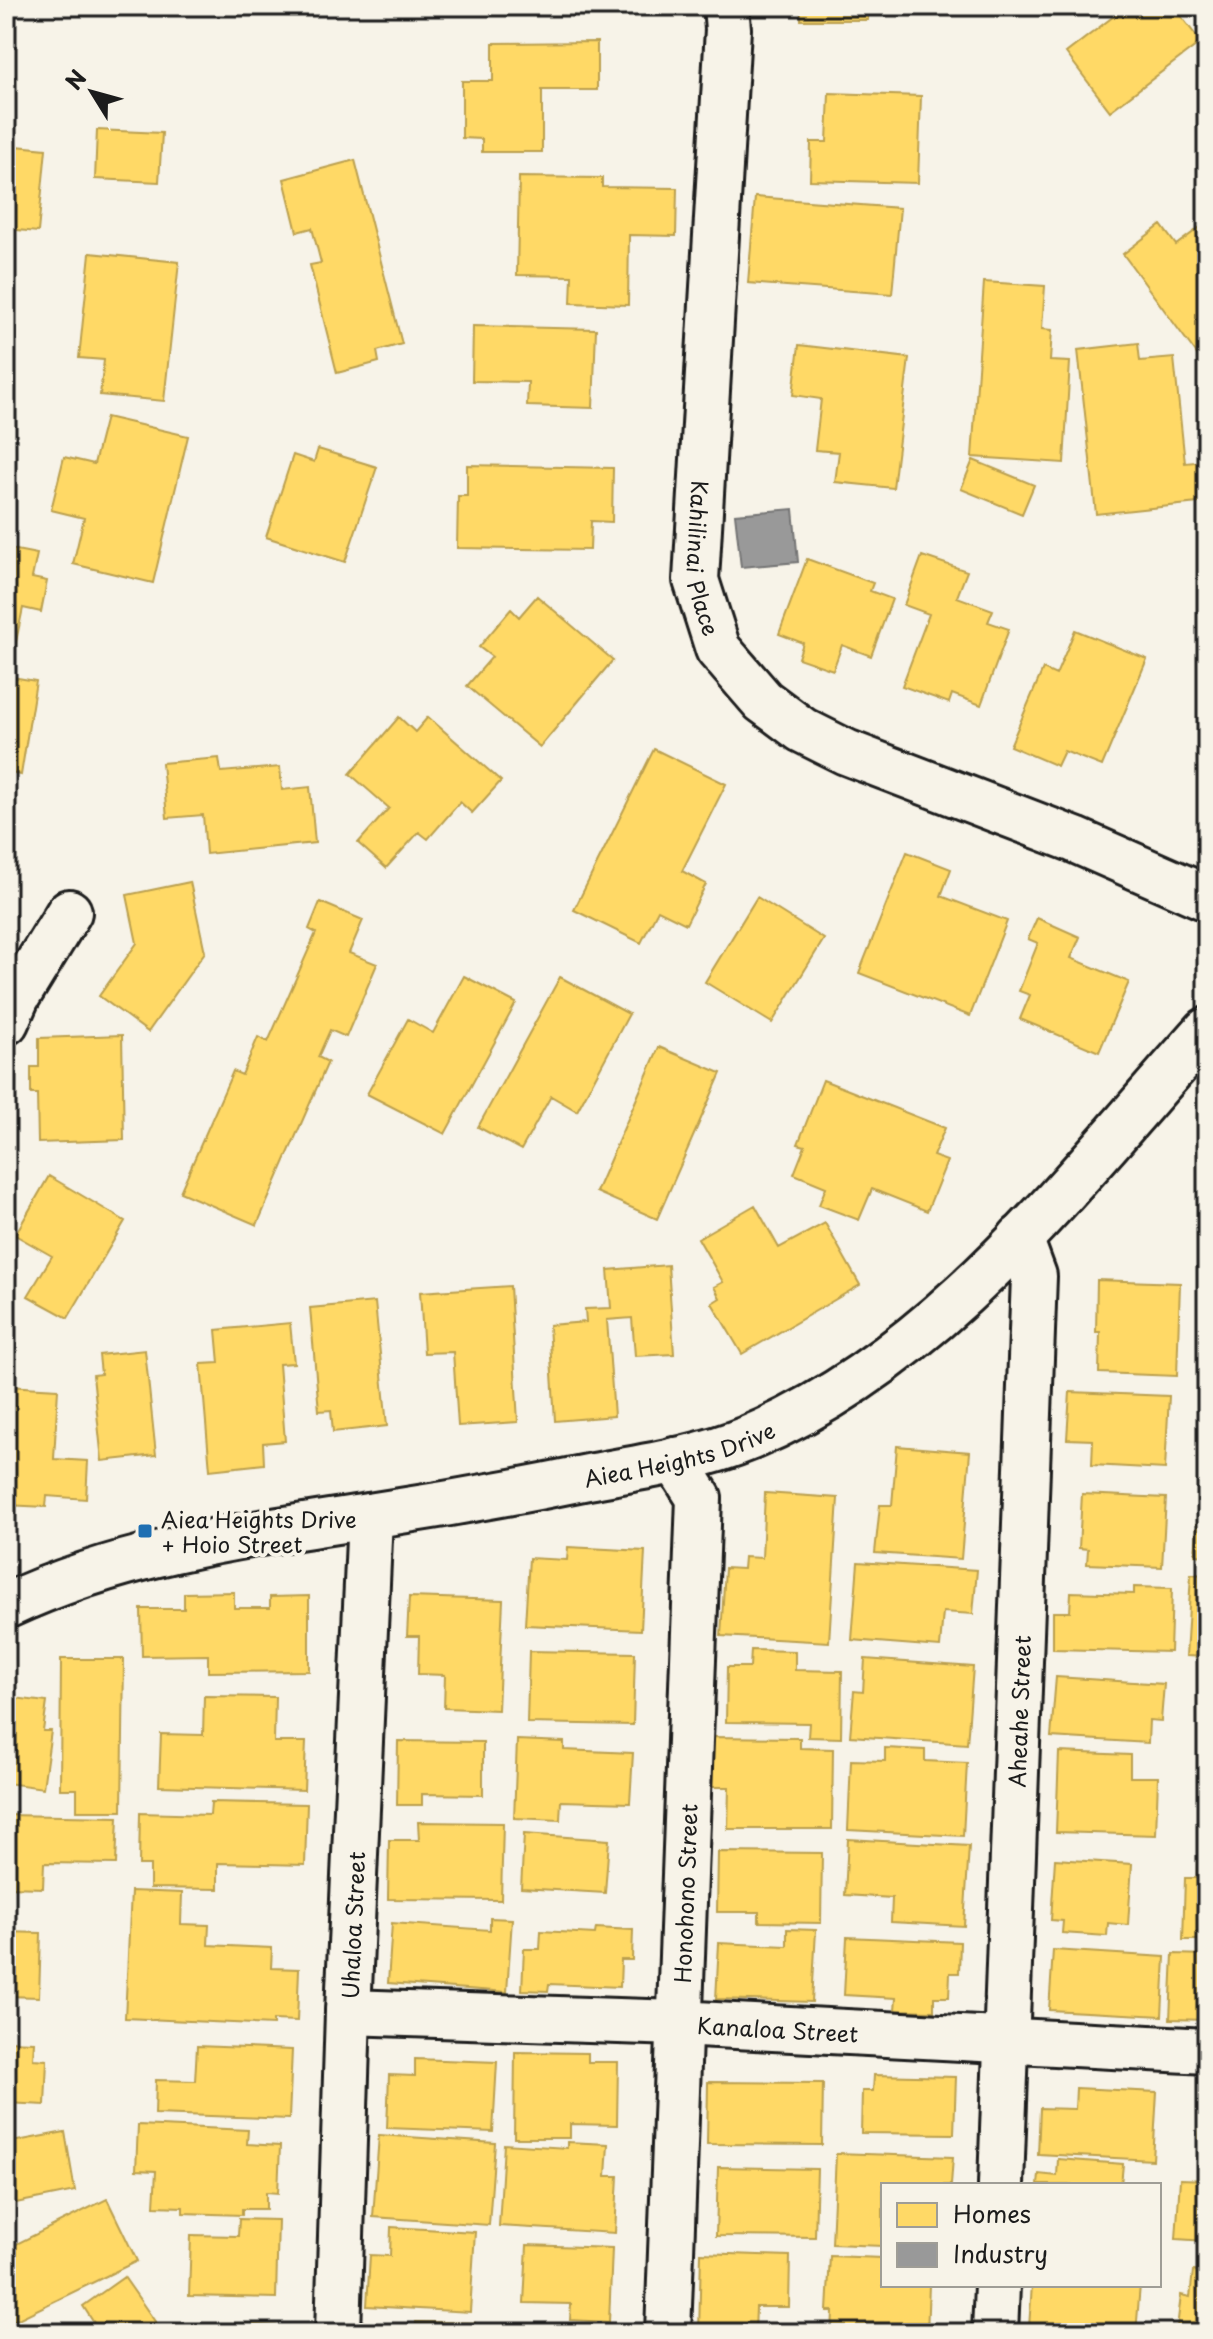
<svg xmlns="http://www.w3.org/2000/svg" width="1213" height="2339" font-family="'Playpen Sans',sans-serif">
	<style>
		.homes { fill: #ffd966; stroke: #bba050; stroke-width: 2 }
		.industry { fill: #999; stroke: #747474; stroke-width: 2 }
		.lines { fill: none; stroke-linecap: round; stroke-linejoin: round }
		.minor-casing { stroke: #1c1c1c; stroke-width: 50 }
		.tertiary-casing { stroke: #1c1c1c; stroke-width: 50 }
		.minor { stroke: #f7f3e8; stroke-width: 44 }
		.tertiary { stroke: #f7f3e8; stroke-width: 44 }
		.poi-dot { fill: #1f6fb2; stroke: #f7f3e8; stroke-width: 3 }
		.labels { text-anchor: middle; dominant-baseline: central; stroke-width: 8; stroke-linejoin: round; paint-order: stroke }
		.street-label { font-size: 22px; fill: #1c1c1c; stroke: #f7f3e8 }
		.poi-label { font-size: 22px; fill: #1c1c1c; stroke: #f7f3e8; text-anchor: start }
	</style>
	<rect width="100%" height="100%" fill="#f7f3e8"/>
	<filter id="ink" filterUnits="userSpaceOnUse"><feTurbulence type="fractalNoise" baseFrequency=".0125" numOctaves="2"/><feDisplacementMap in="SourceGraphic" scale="16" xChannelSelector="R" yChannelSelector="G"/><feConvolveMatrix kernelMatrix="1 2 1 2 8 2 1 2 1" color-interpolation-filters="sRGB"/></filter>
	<g filter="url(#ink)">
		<path class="homes" d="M801 6H868V20H801Z
			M1127 6H1173L1201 42 1110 111 1066 53Z
			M597 42V90H542V152H482V139L462 138V81H493V43Z
			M829 93 921 96 918 183 810 180 811 142H827Z
			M97 130 162 133 159 182 95 179Z
			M6 145 46 149 38 232 6 229Z
			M355 160 402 344 377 351 379 362 337 373 310 265 321 263 312 228 297 232 284 179Z
			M519 177 602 178V187L677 188 676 236 629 235 628 305 571 303 572 276 517 275Z
			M755 197 900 208 892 294 748 283Z
			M1207 222V368L1123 254 1161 225 1176 245Z
			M90 253 179 262 164 401 100 395 104 360 79 358Z
			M984 282 1045 286 1042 329 1052 330 1050 361 1070 362 1064 463 972 457Z
			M473 326 596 329 593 408 527 406 528 382 472 381Z
			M1138 343 1140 361 1174 358 1185 463 1206 461 1207 502 1096 514 1078 350Z
			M799 345 909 358 893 488 835 482 839 452 815 450 821 399 793 395Z
			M106 417 188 436 153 583 73 564 84 518 51 510 64 457 94 464Z
			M318 449 377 467 345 562 266 537 293 455 314 462Z
			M973 460 1034 485 1022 514 961 489Z
			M467 465 613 468 612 522 591 521 590 550 457 548 458 496H467Z
			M6 548 37 554 32 578 47 581 41 612 23 608 14 651 6 649Z
			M922 556 967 571 957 597 993 610 988 622 1009 629 981 705 952 694 949 703 902 686 929 614 904 605Z
			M807 559 873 583 870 591 892 599 871 656 842 645 833 670 798 658 803 643 779 634Z
			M537 596 613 660 540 747 467 686 492 657 479 647 511 609 519 617Z
			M1075 630 1147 659 1102 766 1064 751 1057 766 1010 746 1043 669 1056 675Z
			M6 676 36 681 21 775 6 772Z
			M399 717 415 732 428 717 501 781 472 813 460 802 428 839 419 832 386 868 358 843 389 808 350 774Z
			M654 749 726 784 682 871 706 884 686 924 658 910 641 943 574 910Z
			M219 758 221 772 280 767 282 790 310 787 315 843 206 854 203 815 167 818 162 763Z
			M907 852 951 869 941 896 1007 921 970 1016 859 973Z
			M190 882 205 952 148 1032 99 996 137 943 127 895Z
			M757 897 824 939 772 1023 705 982Z
			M320 902 363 920 349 953 377 964 346 1037 330 1030 318 1057 328 1062 257 1225 180 1192 233 1071 242 1075 258 1037 268 1042 316 933 309 929Z
			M1037 918 1080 937 1071 958 1129 982 1099 1052 1020 1019 1030 995 1019 991 1038 943 1028 939Z
			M464 976 516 1003 445 1134 367 1094 408 1019 433 1033Z
			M560 977 629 1014 577 1111 551 1096 521 1150 478 1127Z
			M122 1035 124 1140 38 1143 37 1094H31V1067H39V1038Z
			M659 1047 721 1073 657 1219 596 1192Z
			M823 1080 945 1128 933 1156 947 1161 927 1211 872 1189 859 1220 819 1205 826 1187 794 1174 805 1146 798 1144Z
			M49 1176 125 1221 68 1318 28 1296 52 1256 15 1235Z
			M755 1205 779 1248 825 1223 860 1285 742 1354 712 1303 720 1298 714 1287 723 1282 698 1238Z
			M668 1265 674 1354 635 1356 632 1318 607 1320 614 1416 555 1421 549 1325 586 1322 585 1309 611 1308 608 1270Z
			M1097 1280 1180 1283 1177 1376 1099 1373 1100 1332H1096Z
			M510 1286 518 1422 458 1426 453 1352 424 1353 420 1292Z
			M375 1302 387 1426 333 1432 331 1410 319 1411 310 1308Z
			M1206 1310H1207V1384L1202 1383Z
			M290 1323 294 1363 279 1364 285 1441 263 1443 264 1464 210 1470 201 1364 219 1363 216 1330Z
			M145 1350 156 1455 102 1461 93 1375 101 1374 99 1355Z
			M6 1386 58 1389 54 1459 88 1461 86 1499 47 1496 46 1507 6 1505Z
			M1070 1392 1169 1396 1165 1469 1092 1465 1093 1440 1067 1439Z
			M1202 1405H1207V1462L1198 1461Z
			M897 1446 970 1452 961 1559 875 1553 880 1505H892Z
			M765 1493 838 1498 829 1642 721 1636 725 1568 743 1569 744 1557 762 1558Z
			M1082 1494 1166 1498 1162 1567 1087 1564 1088 1549 1079 1548Z
			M1200 1496 1207 1497V1556L1195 1555Z
			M568 1547 645 1551 641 1630 525 1625 529 1558 567 1560Z
			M858 1562 977 1570 973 1614 943 1612 940 1647 852 1640Z
			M1191 1574 1207 1575V1657L1186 1656Z
			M1134 1587 1172 1588 1170 1652 1053 1649V1612H1070L1071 1592 1134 1594Z
			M234 1592V1608H270V1597L309 1596V1671L208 1672V1655L142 1656 141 1609H184V1593Z
			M409 1597 503 1600 498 1710 444 1708 445 1675 418 1674 419 1636H407Z
			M751 1650 795 1651V1670L842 1671 841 1738 808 1737 809 1723 726 1722 727 1667H750Z
			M529 1651 635 1653 633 1725 527 1723Z
			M61 1659H124L122 1811H77V1789H60Z
			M865 1659 973 1667 967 1744 850 1736 854 1691 863 1692Z
			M1056 1677 1164 1684 1161 1721 1149 1720 1148 1743 1051 1737Z
			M204 1696 275 1697 274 1742H306L304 1790 159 1786 161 1734 203 1735Z
			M6 1697 47 1702 43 1731H51L43 1788 6 1783Z
			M709 1737 800 1738V1748L833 1749 832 1829H728L729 1787H709Z
			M517 1740 564 1742V1750L633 1753 630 1803 561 1801 560 1820 514 1818Z
			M398 1741 483 1742V1795L422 1794V1805H397Z
			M885 1748 925 1750V1761L967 1763 963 1836 848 1830 851 1760 885 1761Z
			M1059 1752 1130 1755V1777H1158L1156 1835 1056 1832Z
			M211 1802 307 1804 305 1865 218 1863V1889L150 1888V1865H139L140 1813 210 1815Z
			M6 1815 118 1817 116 1864 44 1863 43 1888 6 1887Z
			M418 1822 503 1823 501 1900 388 1899 389 1840H419Z
			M524 1834 609 1840 605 1893 521 1888Z
			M848 1839 969 1846 964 1926 891 1922 892 1898 845 1895Z
			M718 1852 822 1853 821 1923 759 1922V1912H717Z
			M1198 1857H1207V1940H1183L1185 1878H1197Z
			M1055 1859 1132 1864 1128 1925 1108 1923 1107 1936 1062 1933 1063 1921 1051 1920Z
			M131 1891 182 1893 181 1924 209 1925 208 1945 272 1948 271 1968 299 1969 297 2021 273 2020V2025L125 2018Z
			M490 1918 512 1919 507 1992 388 1983 392 1923 490 1930Z
			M596 1928 633 1930 632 1960H621L620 1987 549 1984 548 1991 522 1990 524 1949H540L541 1931 595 1934Z
			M787 1929 816 1930 812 2002 716 1999 719 1943 787 1946Z
			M6 1932 41 1933 39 1997 6 1996Z
			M847 1937 960 1942 959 1973H950L949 1997H934V2011L895 2010 896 1998 844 1995Z
			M1053 1950 1165 1957 1162 2016 1049 2010Z
			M1173 1954 1207 1955V2020L1170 2019Z
			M6 2041 34 2042 33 2059 47 2060 45 2105 6 2103Z
			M197 2046 292 2050 289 2119 155 2114 156 2080 195 2081Z
			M515 2052 588 2053V2062H618L617 2125 570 2124V2138H514Z
			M415 2059 497 2062 493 2132 387 2128 389 2075 415 2076Z
			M874 2075 956 2077 954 2134 861 2133 862 2091H873Z
			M708 2082 823 2083 822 2145 707 2144Z
			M1076 2088 1157 2092 1153 2160 1038 2154 1040 2108 1075 2109Z
			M1202 2088 1207 2089V2145H1199Z
			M138 2125 248 2130 247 2144 280 2146 278 2193 266 2192V2209H242V2215L183 2213V2207L154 2206 156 2171 136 2170Z
			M65 2132 75 2191 6 2205V2143Z
			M379 2135 495 2143 489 2225 373 2217Z
			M567 2142 608 2144 606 2176H618L615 2233 499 2226 504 2144 567 2148Z
			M836 2153 953 2157 951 2185H883V2246L832 2244Z
			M1058 2159 1123 2164 1121 2185H1038L1039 2174 1057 2176Z
			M718 2167 817 2169 815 2237 716 2236Z
			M1180 2179 1207 2180V2241L1176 2239Z
			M107 2199 137 2261 14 2321 6 2305V2249Z
			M239 2219 278 2220 276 2298 189 2296 191 2235 238 2236Z
			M391 2227 475 2232 470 2312 367 2306 370 2255 390 2256Z
			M527 2245 612 2248 609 2322 570 2320 571 2304 524 2303Z
			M701 2253 790 2256 789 2307H756L755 2333H699Z
			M830 2256 883 2258V2285H929L927 2333H832L833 2311H827Z
			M1193 2271 1207 2272V2331L1177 2328 1181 2295 1190 2297Z
			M124 2277 163 2333H80L94 2323 83 2306Z
			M1032 2285H1140L1136 2333H1057V2329L1029 2327Z
			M416 2322 475 2323 474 2333H415Z
			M233 2324 276 2326V2333H233Z
			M533 2325 578 2327V2333H532Z"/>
		<path class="industry" d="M793 509 798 562 741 567 735 514Z"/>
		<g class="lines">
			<g class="minor-casing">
				<g id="minor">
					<path id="s1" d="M726 6 728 29 696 580 718 649 763 701 802 730 846 752 1075 840 1207 898"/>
					<path d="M6 1022 17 997 69 912"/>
					<path id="s2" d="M348 2012 678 2023 1207 2051"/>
					<path id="s3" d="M1001 2185 1034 1276 1020 1238"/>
					<path id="s4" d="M338 2333 348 2012 370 1516"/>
					<path id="s5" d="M668 2333 699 1498 675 1460"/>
					<path d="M995 2333 997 2285"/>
				</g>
			</g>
			<g class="tertiary-casing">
				<g id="tertiary">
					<path id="s6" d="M6 1606C120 1552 245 1535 369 1516 442 1505 515 1492 588 1477 641 1467 699 1459 749 1438 940 1358 1073 1179 1207 1030"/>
				</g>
			</g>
			<use href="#minor" class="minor"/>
			<use href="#tertiary" class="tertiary"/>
		</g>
	</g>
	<rect class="poi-dot" x="137" y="1523" width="16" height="16" rx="4"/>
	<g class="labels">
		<g class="street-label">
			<text stroke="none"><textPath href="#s1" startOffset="554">Kahilinai Place</textPath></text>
			<text stroke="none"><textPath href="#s6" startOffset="692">Aiea Heights Drive</textPath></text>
			<text stroke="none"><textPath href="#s3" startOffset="474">Aheahe Street</textPath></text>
			<text stroke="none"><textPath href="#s5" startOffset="440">Honohono Street</textPath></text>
			<text stroke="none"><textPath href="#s4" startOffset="408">Uhaloa Street</textPath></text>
			<text stroke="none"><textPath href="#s2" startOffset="430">Kanaloa Street</textPath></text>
		</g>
		<g class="poi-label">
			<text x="161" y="1518">Aiea Heights Drive<tspan x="161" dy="25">+ Hoio Street</tspan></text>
		</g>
	</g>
	<rect width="1213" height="2339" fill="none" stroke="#f7f3e8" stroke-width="32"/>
	<rect x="16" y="16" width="1181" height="2307" fill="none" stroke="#1c1c1c" stroke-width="3" filter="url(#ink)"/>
	<rect x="881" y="2183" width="280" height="104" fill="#f7f3e8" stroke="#9f9d96" stroke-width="2"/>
	<rect x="897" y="2203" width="40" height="24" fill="#ffd966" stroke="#9f9d96" stroke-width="2"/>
	<text x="953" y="2223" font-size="24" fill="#1c1c1c">Homes</text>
	<rect x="897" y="2243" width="40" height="24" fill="#999999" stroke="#9f9d96" stroke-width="2"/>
	<text x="953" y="2263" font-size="24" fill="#1c1c1c">Industry</text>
	<g transform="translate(92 92) rotate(307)" stroke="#f7f3e8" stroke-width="6" paint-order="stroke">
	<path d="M0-6L14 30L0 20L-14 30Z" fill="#1c1c1c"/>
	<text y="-12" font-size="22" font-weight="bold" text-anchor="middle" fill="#1c1c1c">N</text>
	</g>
</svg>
